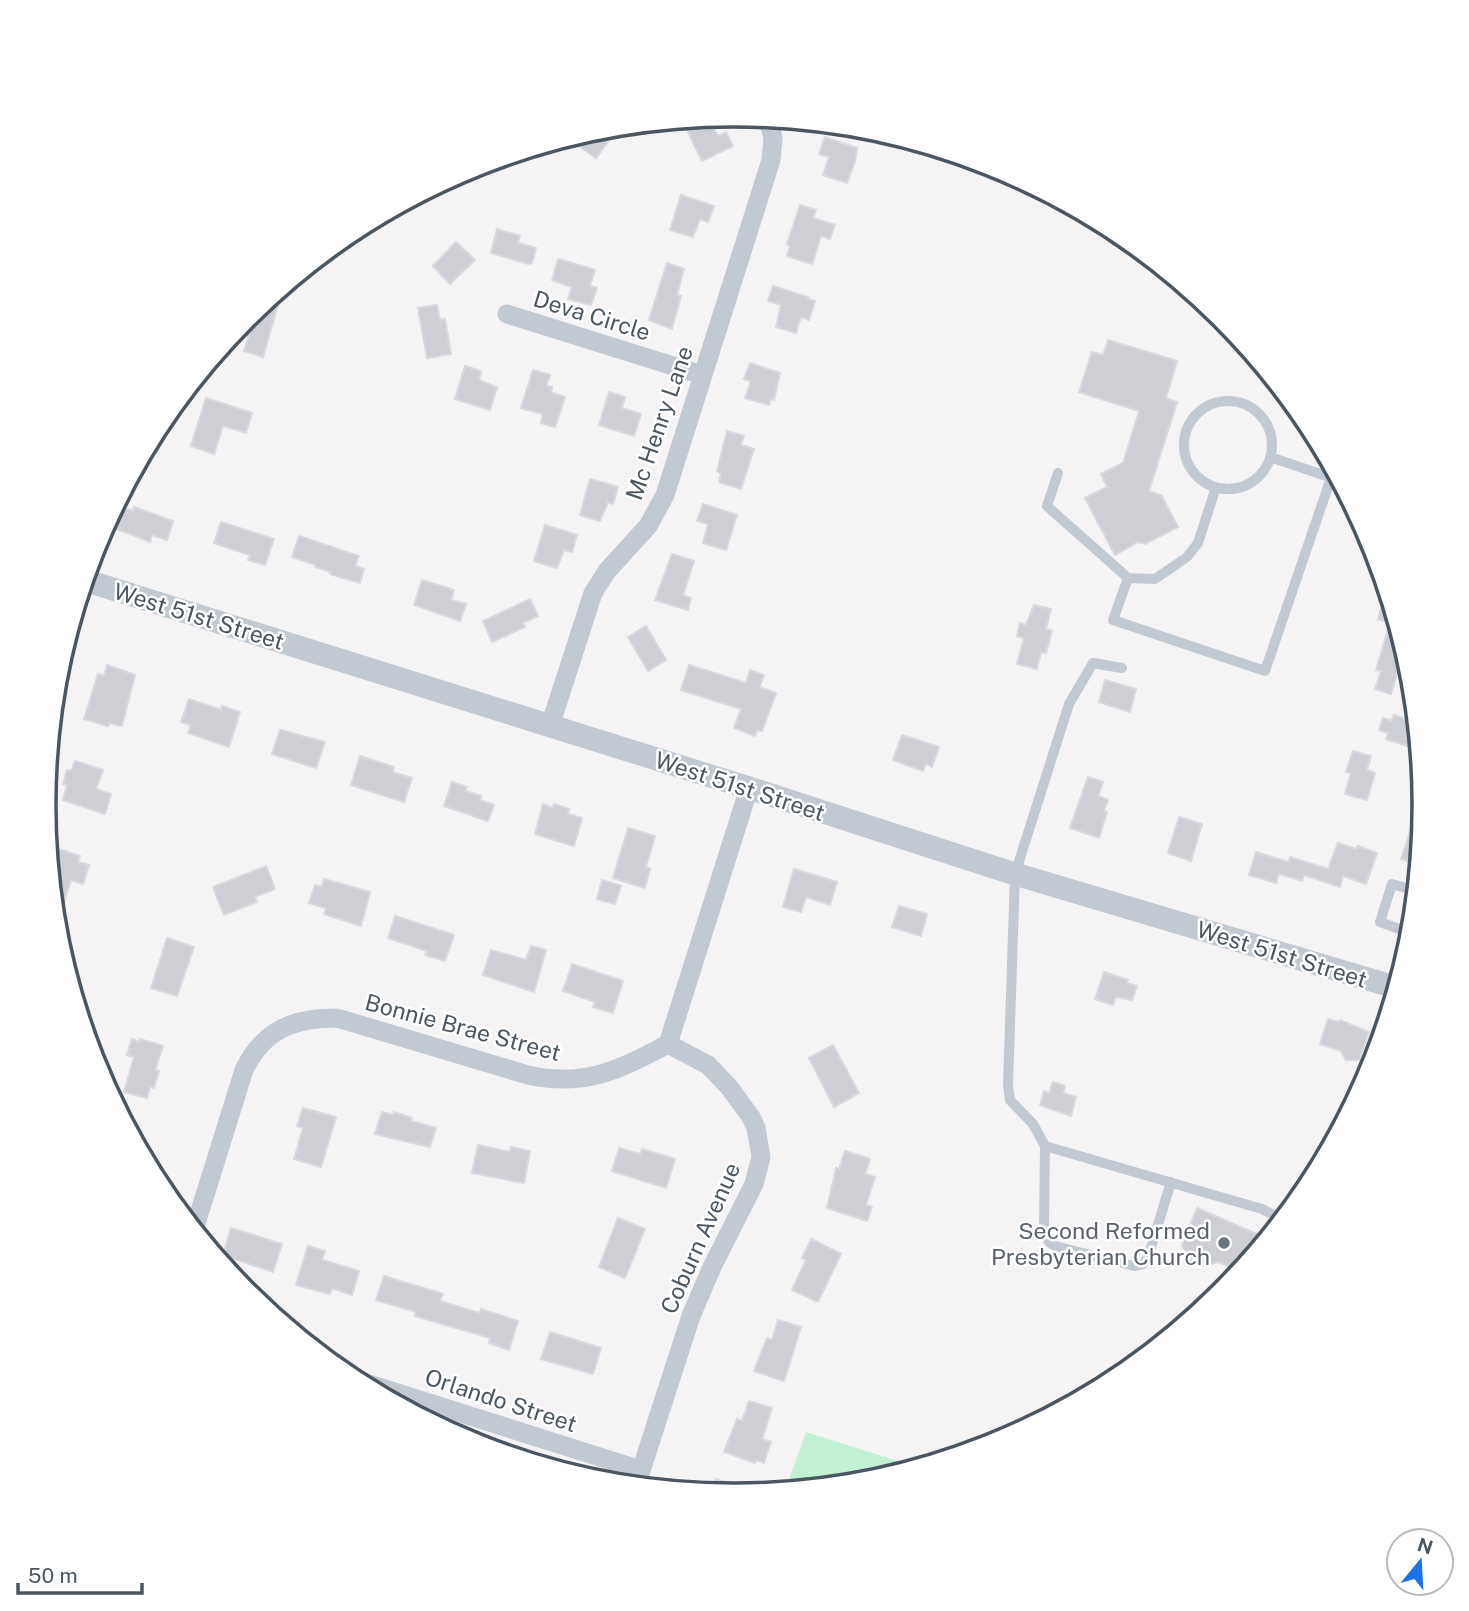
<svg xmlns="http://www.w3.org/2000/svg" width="1469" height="1611" font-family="'Public Sans',sans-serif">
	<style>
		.green { fill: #c3f1d5 }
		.building { fill: #cdcfd5; stroke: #d7d9de; stroke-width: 2 }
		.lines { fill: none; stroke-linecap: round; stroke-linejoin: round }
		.service { stroke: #c1cad2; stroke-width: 10 }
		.minor { stroke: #c1cad2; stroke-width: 19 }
		.tertiary { stroke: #c1cad2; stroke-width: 23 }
		.worship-dot { fill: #6b7280; stroke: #fff; stroke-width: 2.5 }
		.labels { text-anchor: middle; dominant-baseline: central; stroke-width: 5; stroke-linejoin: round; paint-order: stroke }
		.street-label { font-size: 23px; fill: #4a5661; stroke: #fff }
		.worship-label { font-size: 23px; fill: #5b616d; stroke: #fff; text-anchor: end }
		.rim { fill: none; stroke: #4a5661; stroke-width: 3.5 }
	</style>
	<rect width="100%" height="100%" fill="#f5f3f3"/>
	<path class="green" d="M806 1432 920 1468 869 1483 785 1491Z"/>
	<path class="building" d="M708 118 718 136 726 132 733 146 702 161 686 128Z
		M603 128 613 135 596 158 568 138Z
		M825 137 857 148 855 161 847 183 823 175 829 157 819 154Z
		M681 195 714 206 708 222 700 219 693 237 670 230Z
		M800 205 816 210 813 218 835 225 830 239 821 236 812 264 787 256 790 246 787 244Z
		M497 229 520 236 518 243 536 248 532 263 528 264 491 253Z
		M456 242 475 260 450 284 433 266Z
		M558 259 595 270 590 286 597 288 591 305 568 299 572 287 552 280Z
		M667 263 684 269 677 295 681 296 672 329 649 320Z
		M773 286 808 297 807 299 815 301 809 320 801 317 796 333 776 327 781 305 768 301Z
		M269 298 279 301 263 357 244 351 249 337 243 335 250 314Z
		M437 305 440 320 445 319 451 354 427 358 418 308Z
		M1108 340 1177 361 1166 398 1177 402 1149 491 1161 495 1178 527 1145 544 1138 542 1115 555 1085 498 1107 487 1101 474 1123 463 1139 411 1079 392 1092 352 1103 355Z
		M750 363 780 373 774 400 771 399 769 405 745 398 751 381 744 379Z
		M465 366 481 371 479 380 497 387 490 410 455 399Z
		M533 370 550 375 546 386 552 387 551 392 565 397 555 427 541 423 543 414 521 408Z
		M609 392 625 397 622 408 641 414 634 436 599 425Z
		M206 398 252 413 246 433 223 426 214 454 191 446Z
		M727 431 744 436 741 445 754 449 741 489 719 482 721 474 717 471Z
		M590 479 618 487 613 504 608 502 600 521 580 515Z
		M703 504 737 515 726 550 703 543 708 524 697 521Z
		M116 505 133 511 134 507 173 521 167 540 152 535 150 542 109 526Z
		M221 522 274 539 265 565 248 560 250 555 214 543Z
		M545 525 577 535 572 552 564 550 557 568 534 561Z
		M299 536 359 556 355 566 364 569 360 583 330 574 331 572 315 567 316 565 292 557Z
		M672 554 694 561 683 595 691 598 688 610 655 600Z
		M422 580 454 590 451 600 466 604 460 621 414 605Z
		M1387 588 1408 657 1402 675 1397 674 1391 694 1375 689 1381 671 1376 670 1390 623 1378 619Z
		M530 599 538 616 523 623 525 627 492 642 483 621Z
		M1034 605 1051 609 1046 629 1052 631 1046 653 1041 652 1037 669 1017 664 1024 638 1017 636 1020 623 1026 625Z
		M646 626 666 660 648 671 628 637Z
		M107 665 135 675 122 726 109 723 108 726 84 719 98 674 104 676Z
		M689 665 746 683 750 670 764 675 760 687 776 693 762 731 757 730 755 736 734 728 741 709 681 690Z
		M1105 680 1136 689 1130 712 1099 702Z
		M189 699 221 710 222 706 240 712 229 747 188 733 191 725 181 722Z
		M1394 715 1414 722 1407 746 1386 739 1388 733 1379 730 1383 718 1391 721Z
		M280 730 325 742 316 768 272 754Z
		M902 735 939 747 932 767 926 764 923 771 893 760Z
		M1353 751 1371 756 1367 770 1375 773 1367 800 1345 794 1351 773 1346 772Z
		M360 756 394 767 392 772 412 778 404 802 351 785Z
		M75 761 103 770 96 789 111 794 105 814 63 800 67 785 63 784 67 770 71 771Z
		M1088 777 1103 782 1098 796 1108 800 1104 811 1107 812 1099 838 1070 828Z
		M452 782 467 787 465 791 481 796 480 800 494 805 488 821 444 806Z
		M543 804 553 808 554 804 569 809 568 814 582 818 574 846 535 834Z
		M1179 817 1202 824 1191 861 1168 853Z
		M1412 825 1423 829 1419 865 1401 859Z
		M628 828 655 836 646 867 650 869 645 888 613 878Z
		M1338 843 1356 849 1358 846 1377 853 1366 884 1343 876 1340 887 1304 875 1302 881 1279 874 1276 883 1249 875 1256 852 1289 862 1290 857 1328 869Z
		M56 848 80 856 78 862 89 865 83 884 71 880 63 905 53 902 50 867Z
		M266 866 275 889 255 897 257 902 224 915 213 887Z
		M794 869 837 882 830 905 806 897 801 912 783 907Z
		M324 879 370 892 361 926 324 914 326 908 309 903 315 885 322 887Z
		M602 880 621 886 615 904 597 899Z
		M899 906 927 914 921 936 892 927Z
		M395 916 454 935 445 961 425 955 427 951 388 938Z
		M167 938 194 947 177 996 151 988Z
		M531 946 546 950 534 992 483 975 491 950 526 960Z
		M572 964 623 981 613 1013 593 1007 595 1002 563 991Z
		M1104 972 1128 980 1127 983 1137 986 1132 1000 1116 997 1113 1005 1095 999Z
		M1328 1019 1339 1022 1340 1020 1369 1032 1359 1060H1346L1341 1051 1320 1044Z
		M132 1039 139 1042 140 1039 163 1046 155 1070 159 1071 154 1088 150 1087 147 1098 124 1092 134 1057 127 1055Z
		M833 1045 859 1093 834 1107 809 1058Z
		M1053 1082 1065 1086 1063 1093 1076 1097 1071 1116 1040 1105 1044 1091 1049 1093Z
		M303 1108 336 1117 321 1167 294 1159 303 1128 297 1126Z
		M382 1112 393 1115 394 1112 412 1118 411 1121 436 1128 430 1147 375 1134Z
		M478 1145 510 1152 511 1147 530 1151 524 1183 472 1173Z
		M619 1148 640 1154 642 1149 675 1159 666 1188 612 1171Z
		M845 1151 870 1159 865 1174 875 1177 866 1205 872 1207 867 1221 827 1208 836 1168 839 1169Z
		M1197 1208 1268 1239 1241 1272 1218 1262 1203 1266 1189 1260 1182 1245Z
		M618 1218 645 1229 625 1278 599 1267Z
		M231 1228 282 1244 273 1272 223 1255Z
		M811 1239 841 1254 818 1302 792 1290 806 1260 802 1258Z
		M308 1246 325 1251 322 1260 359 1271 352 1295 332 1288 330 1294 296 1285Z
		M384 1276 443 1294 440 1301 479 1313 481 1309 518 1321 509 1350 489 1343 490 1338 415 1316 416 1312 376 1300Z
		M778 1320 801 1327 784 1381 754 1371 767 1338 772 1340Z
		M550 1332 601 1348 593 1374 541 1359Z
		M749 1401 772 1408 762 1439 771 1442 764 1463 756 1460 755 1463 724 1452 737 1419 742 1421Z
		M716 1479 756 1493V1494L734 1496 711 1494Z"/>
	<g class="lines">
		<path class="service" d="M1184 445a44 44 0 1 1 88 0a44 44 0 1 1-88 0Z
			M1270 457 1341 481
			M1058 473 1047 506 1128 578
			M1216 487 1198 543 1187 557 1155 579 1128 578 1113 620 1265 671 1331 478
			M1122 668 1093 663 1069 704 1015 874 1008 1085 1010 1100 1033 1124 1045 1146 1262 1209 1284 1220
			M1413 934 1380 922 1392 884 1417 891
			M1045 1146 1044 1231 1049 1242 1055 1246 1134 1266 1143 1264 1148 1257 1171 1182"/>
		<path class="minor" d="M507 314 702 375
			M550 726 593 593 607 571 648 526 665 495 771 160 773 138 768 118
			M194 1230 244 1070C264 1029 294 1018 337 1018L528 1075C585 1088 620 1069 668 1044L749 788
			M347 1377 641 1470
			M636 1486 691 1316 712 1267 754 1184 761 1157 756 1128 751 1117 729 1087 708 1065 668 1044"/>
		<path class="tertiary" d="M84 580 749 788 1015 874 1398 988"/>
	</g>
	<circle class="worship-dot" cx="1224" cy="1243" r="7"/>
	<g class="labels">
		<g class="street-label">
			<text transform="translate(592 315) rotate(17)">Deva Circle</text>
			<text transform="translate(659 423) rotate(-71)">Mc Henry Lane</text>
			<text transform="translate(199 616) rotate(17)">West 51st Street</text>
			<text transform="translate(740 786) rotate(18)">West 51st Street</text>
			<text transform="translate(1282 954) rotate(17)">West 51st Street</text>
			<text transform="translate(463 1027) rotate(15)">Bonnie Brae Street</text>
			<text transform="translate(700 1238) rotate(-66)">Coburn Avenue</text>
			<text transform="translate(501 1400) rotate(18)">Orlando Street</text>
		</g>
		<g class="worship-label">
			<text x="1210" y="1230">Second Reformed<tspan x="1210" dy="26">Presbyterian Church</tspan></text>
		</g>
	</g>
	<path d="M0 0H1469V1611H0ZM56 805a678 678 0 1 1 1356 0a678 678 0 1 1-1356 0Z" fill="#fff" fill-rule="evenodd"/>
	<path class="rim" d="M56 805a678 678 0 1 1 1356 0a678 678 0 1 1-1356 0Z"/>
	<g transform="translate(1420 1562) rotate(18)"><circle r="33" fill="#ffffff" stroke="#b7bbc0" stroke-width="2"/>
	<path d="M0-5L12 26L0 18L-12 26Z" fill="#1a73e8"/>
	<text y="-10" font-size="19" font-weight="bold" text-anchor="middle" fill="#4a5661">N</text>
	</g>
	<path d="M18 1583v10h124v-10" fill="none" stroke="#4a5661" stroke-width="3.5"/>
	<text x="28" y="1583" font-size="21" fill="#4a5661" stroke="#ffffff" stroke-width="5" paint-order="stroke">50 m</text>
</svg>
